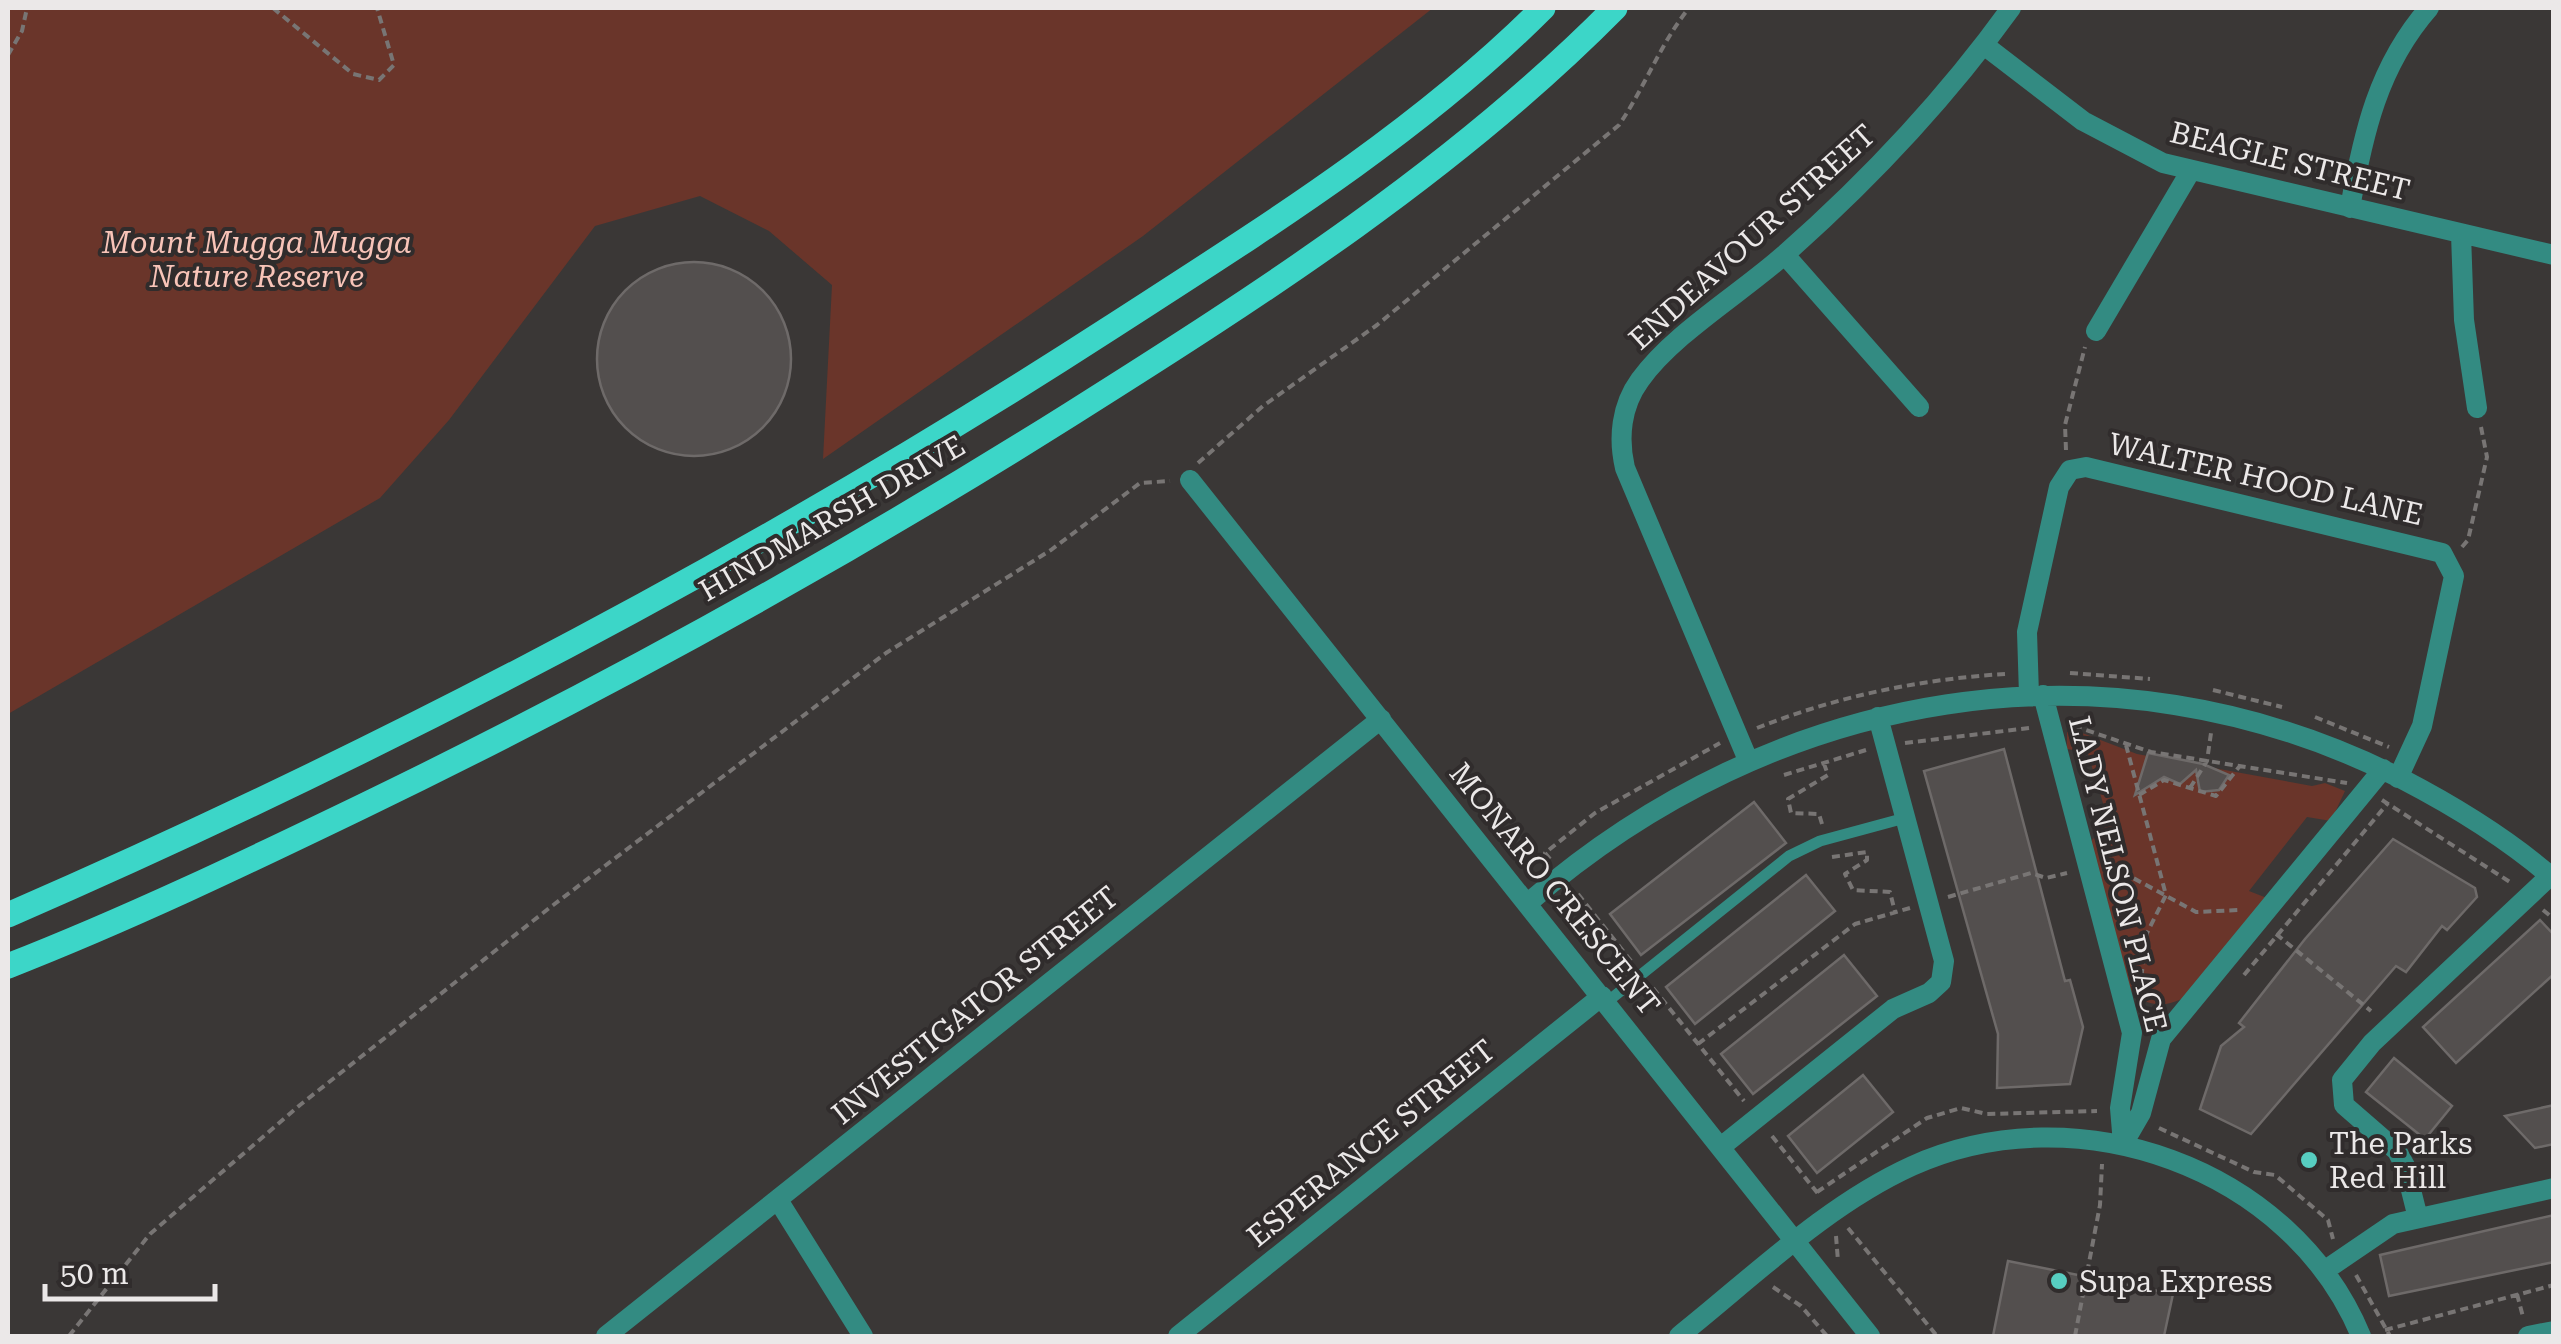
<svg xmlns="http://www.w3.org/2000/svg" width="2561" height="1344" font-family="'Roboto Serif',serif">
	<style>
		.green { fill: #6a352a }
		.building { fill: #534f4e; stroke: #6e6a69; stroke-width: 2.5 }
		.lines { fill: none; stroke-linecap: round; stroke-linejoin: round }
		.path { stroke: #787574; stroke-width: 4; stroke-dasharray: 8 5; stroke-linecap: butt }
		.service { stroke: #338b82; stroke-width: 11 }
		.minor { stroke: #338b82; stroke-width: 20 }
		.tertiary { stroke: #338b82; stroke-width: 20 }
		.primary { stroke: #3cd6c8; stroke-width: 25 }
		.poi-dot { fill: #57cec1; stroke: #302c2c; stroke-width: 4 }
		.labels { text-anchor: middle; dominant-baseline: central; stroke-width: 8; stroke-linejoin: round; paint-order: stroke }
		.street-label { font-size: 30px; fill: #ebe8e8; stroke: #302c2c }
		.park-label { font-size: 30px; font-style: italic; fill: #f8c4b8; stroke: #302c2c }
		.poi-label { font-size: 30px; fill: #ebe8e8; stroke: #302c2c; text-anchor: start }
	</style>
	<rect width="100%" height="100%" fill="#3a3736"/>
	<path class="green" d="M8 8H1433L1143 236 823 459 832 285 769 231 700 196 595 226 449 420 380 498 8 714Z
		M2077 731 2137 754 2312 786 2325 783 2345 791 2331 821 2307 817 2249 891 2267 898 2191 994C2168 1008 2145 1010 2128 986L2089 843 2109 823 2085 744 2079 751 2067 749V732Z"/>
	<path class="building" d="M597 359a97 97 0 1 1 194 0a97 97 0 1 1-194 0Z
		M2004 749 2065 981 2070 980 2083 1027 2070 1084 1997 1088 1998 1034 1924 771Z
		M2148 753 2203 764 2229 775 2219 790 2200 792 2196 770 2180 784 2164 777 2135 795Z
		M1754 802 1786 843 1641 955 1610 914Z
		M2393 839 2475 888 2477 897 2447 930 2442 926 2406 972 2396 966 2251 1134 2200 1109 2221 1046 2244 1027 2239 1023 2305 939Z
		M1806 875 1835 911 1695 1024 1666 987Z
		M2540 920 2554 935V974L2456 1063 2423 1027Z
		M1844 955 1877 996 1753 1094 1721 1054Z
		M2394 1058 2452 1106 2425 1139 2366 1092Z
		M1863 1075 1893 1112 1817 1173 1788 1136Z
		M2554 1105V1144L2535 1148 2505 1116Z
		M2554 1215V1262L2389 1296 2380 1255Z
		M2008 1261 2173 1294 2164 1336H1993Z"/>
	<g class="lines">
		<path class="path" d="M273 8 353 74 379 80 394 65 377 8
			M8 55 22 31 27 8
			M2066 450 2065 425 2085 347
			M1198 463 1263 406 1377 325 1619 125C1645 87 1660 44 1689 8
			M2462 547 2468 540 2487 457 2481 427
			M2070 673 2150 679
			M2213 690 2282 707
			M2315 717 2389 747
			M2074 726 2151 752 2347 783
			M1757 728C1835 697 1920 679 2005 674
			M1905 743 2029 728
			M2126 745 2166 895 2147 933 2141 979
			M1784 775 1866 750
			M2190 788 2207 761 2211 733
			M2139 795 2164 780 2216 796 2239 767
			M2382 800 2513 884
			M1822 824 1819 814 1791 813 1788 799 1828 775 1823 761
			M1832 857 1867 852V860L1845 874 1853 890 1890 892 1895 912
			M1550 859 1545 853 1595 813 1720 743
			M2111 866 2196 912 2240 910
			M1578 894 1631 961
			M1948 897 2031 873 2046 878 2067 873
			M2543 910 2554 919
			M2276 934 2371 1011
			M2244 975 2388 803
			M1653 988 1744 1101
			M1698 1044 1855 924 1910 908
			M2159 1128 2254 1172 2275 1175 2328 1220 2333 1239
			M1772 1136 1819 1195
			M1817 1192 1927 1118 1961 1108 1987 1114 2097 1111
			M1848 1228 1937 1336
			M1836 1236 1838 1261
			M2356 1275 2390 1336
			M1773 1287 1801 1306 1827 1336
			M2517 1294 2523 1317
			M2385 1330 2554 1285
			M69 1336 150 1234 300 1105 548 909 886 653 1051 550 1140 483 1170 481
			M2075 1336 2100 1205 2102 1164"/>
		<path class="service" d="M1607 1002 1789 856 1820 841 1905 818"/>
		<path class="minor" d="M1984 45 2083 121 2163 163 2554 255
			M2350 208C2363 134 2378 66 2429 8
			M2461 234 2464 320 2477 408
			M1785 255 1919 407
			M2096 331 2190 172
			M1190 480 1870 1336
			M2029 695 2027 632 2059 487 2070 470 2086 467 2442 553 2454 576 2422 726 2398 778
			M2043 695 2132 1033 2120 1108 2123 1144
			M1748 760 1625 468C1618 438 1621 406 1640 380 1673 334 1740 294 1784 255 1868 181 1946 98 2011 8
			M1528 903C1774 689 2106 629 2402 779 2456 807 2508 839 2554 879
			M2123 1144 2141 1113 2161 1039 2383 769
			M1722 1146 1893 1009 1929 993 1941 982 1944 961 1878 717
			M778 1200 863 1336
			M2418 1218 2405 1166 2397 1151 2344 1105 2342 1080 2372 1043 2550 876
			M2324 1271 2393 1224 2554 1188
			M606 1336 1381 719
			M1178 1336 1602 996
			M1679 1336C1752 1278 1826 1205 1912 1166 2076 1092 2291 1167 2361 1336"/>
		<path class="tertiary" d="M2528 1336 2554 1331"/>
		<path class="primary" d="M8 915C391 748 759 555 1110 328 1260 231 1417 134 1543 8
			M8 966C128 919 245 863 361 807 605 689 842 558 1071 414 1263 293 1456 169 1615 8"/>
	</g>
	<g class="poi-dot">
		<circle cx="2309" cy="1160" r="10"/>
		<circle cx="2059" cy="1281" r="10"/>
	</g>
	<g class="labels">
		<g class="street-label">
			<text transform="translate(2290 161) rotate(14)">BEAGLE STREET</text>
			<text transform="translate(1752 237) rotate(-42)">ENDEAVOUR STREET</text>
			<text transform="translate(2266 479) rotate(13)">WALTER HOOD LANE</text>
			<text transform="translate(832 518) rotate(-30)">HINDMARSH DRIVE</text>
			<text transform="translate(2118 874) rotate(76)">LADY NELSON PLACE</text>
			<text transform="translate(1555 889) rotate(51)">MONARO CRESCENT</text>
			<text transform="translate(975 1005) rotate(-39)">INVESTIGATOR STREET</text>
			<text transform="translate(1371 1143) rotate(-39)">ESPERANCE STREET</text>
		</g>
		<g class="park-label">
			<text x="257" y="242">Mount Mugga Mugga<tspan x="257" dy="34">Nature Reserve</tspan></text>
		</g>
		<g class="poi-label">
			<text x="2329" y="1143">The Parks<tspan x="2329" dy="34">Red Hill</tspan></text>
			<text x="2079" y="1281">Supa Express</text>
		</g>
	</g>
	<rect width="2561" height="1344" fill="none" stroke="#ebe8e8" stroke-width="20"/>
	<path d="M45 1284v15h170v-15" fill="none" stroke="#ebe8e8" stroke-width="5"/>
	<text x="60" y="1284" font-size="30" fill="#ebe8e8" stroke="#302c2c" stroke-width="8" paint-order="stroke">50 m</text>
</svg>
